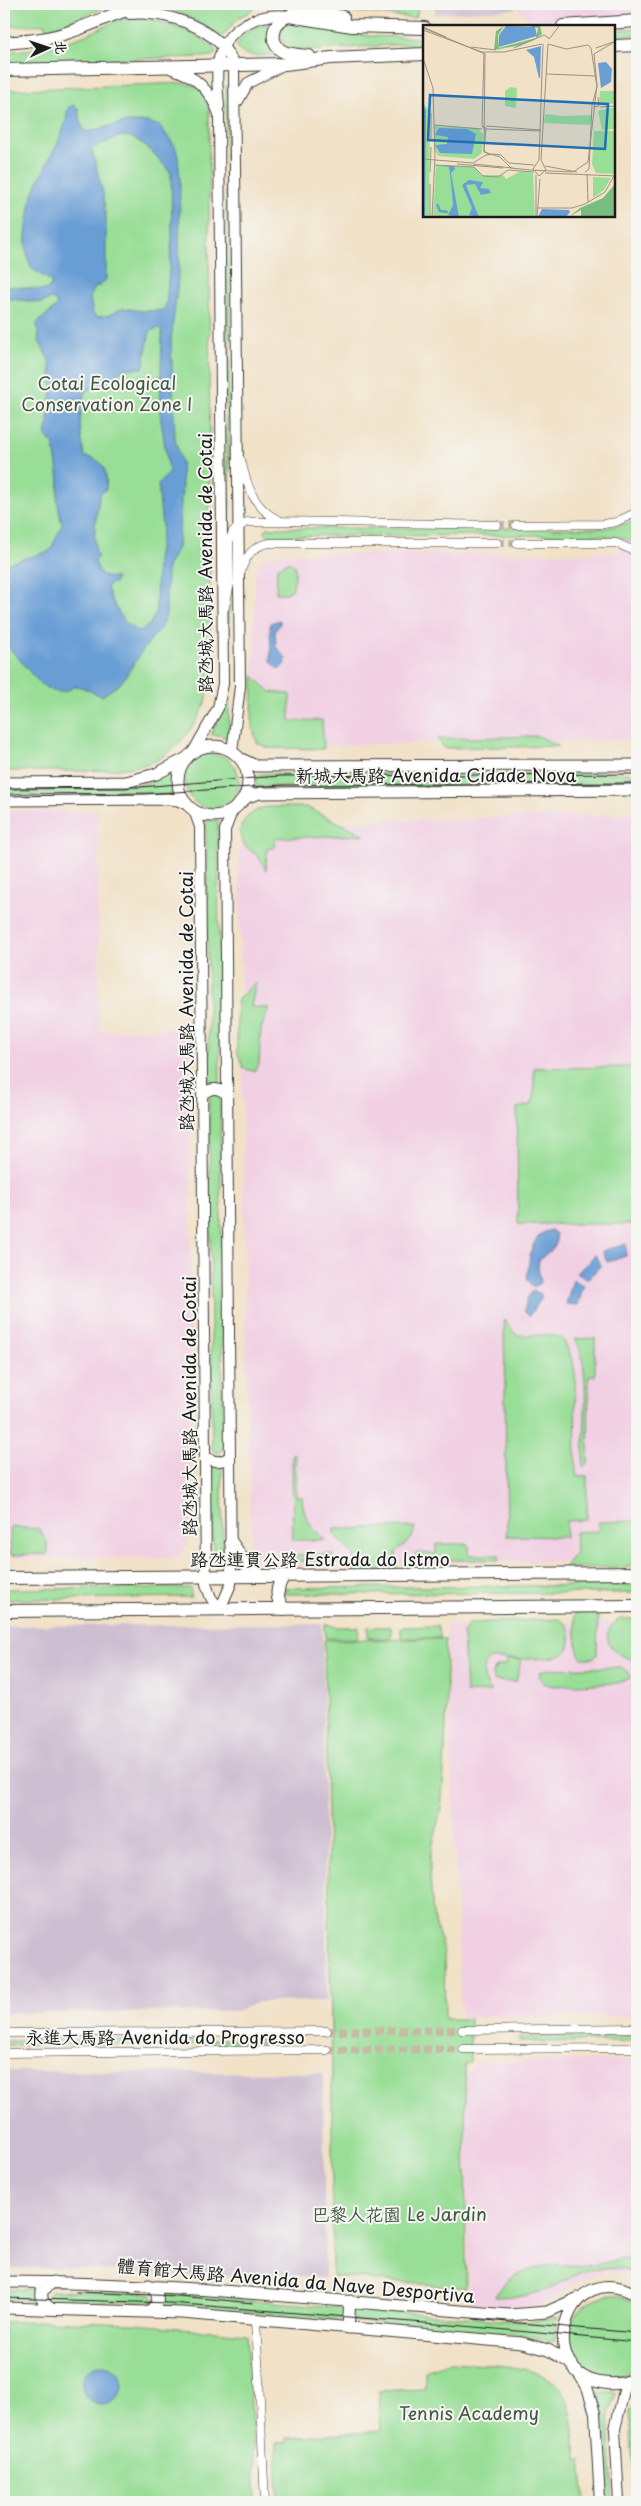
<svg xmlns="http://www.w3.org/2000/svg" width="641" height="2506" font-family="'Playpen Sans','LXGW WenKai TC',sans-serif">
	<style>
		.built { fill: #f1d0e3 }
		.industrial { fill: #cebed1 }
		.green { fill: #99de97; stroke: #5a7d5a }
		.water { fill: #699ed5; stroke: #425d78; fill-rule: evenodd }
		.lines { fill: none; stroke-linecap: round; stroke-linejoin: round }
		.minor-tunnel { stroke: #c6baa4; stroke-width: 8; stroke-dasharray: 8 4; stroke-linecap: butt }
		.minor-casing { stroke: #3c3a36; stroke-width: 9 }
		.tertiary-casing { stroke: #3c3a36; stroke-width: 12 }
		.secondary-casing { stroke: #3c3a36; stroke-width: 13 }
		.primary-casing { stroke: #3c3a36; stroke-width: 14 }
		.minor { stroke: #fff; stroke-width: 8 }
		.tertiary { stroke: #fff; stroke-width: 10 }
		.secondary { stroke: #fff; stroke-width: 11 }
		.primary { stroke: #fff; stroke-width: 12 }
		.tram { stroke: #1c1c1c; stroke-width: 1 }
		.labels { text-anchor: middle; dominant-baseline: central; stroke-width: 4; stroke-linejoin: round; paint-order: stroke }
		.park-label { font-size: 18px; fill: #425641; stroke: #f6f6f2 }
		.street-label { font-size: 18px; fill: #1c1c1c; stroke: #f6f6f2 }
		.inset-river { fill: none; stroke: #699ed5; stroke-width: 2.5 }
		.inset-road { fill: none; stroke: #9c9282; stroke-width: 1 }
		.view { fill: #1f6fb2; fill-opacity: 0.15; stroke: #1f6fb2; stroke-width: 2.5 }
		.inset-edge { fill: none; stroke: #1c1c1c; stroke-width: 2.5 }
	</style>
	<rect width="100%" height="100%" fill="#f6f6f2"/>
	<filter id="ink" filterUnits="userSpaceOnUse"><feTurbulence type="fractalNoise" baseFrequency=".02" numOctaves="2"/><feDisplacementMap in="SourceGraphic" scale="10" xChannelSelector="R" yChannelSelector="G"/><feConvolveMatrix kernelMatrix="1 2 1 2 8 2 1 2 1" color-interpolation-filters="sRGB"/></filter>
	<filter id="wash" filterUnits="userSpaceOnUse"><feTurbulence type="fractalNoise" baseFrequency=".0096" numOctaves="4" result="noise"/><feDisplacementMap in="SourceGraphic" scale="20" xChannelSelector="R" yChannelSelector="G"/><feGaussianBlur stdDeviation="1.12" result="paint"/><feColorMatrix in="noise" values="0 0 0 0 0 0 0 0 0 0 0 0 0 0 0 0 0 1.4 0 .05"/><feComposite in="paint" operator="in"/></filter>
	<g filter="url(#wash)">
		<rect width="100%" height="100%" fill="#f1e1c6"/>
		<path class="built" d="M515 4H637V16L529 21Z
			M637 503V740L493 741 279 747 253 712 255 573 260 562 270 556 286 554 621 553 622 515Z
			M4 811H98L99 1031 191 1028 190 1535 185 1550 173 1558H4Z
			M637 814V1562L504 1561 252 1567 246 1349 239 855 241 841 244 835 268 824Z
			M637 1622V2016L461 2017 446 1625Z
			M637 2060V2280L627 2275 607 2271 583 2279 543 2304 521 2309 469 2302 465 2077 477 2062Z"/>
		<path class="industrial" d="M435 4H512L516 9 435 14Z
			M322 1624 327 2001 258 2002 236 2011 4 2013V1626Z
			M4 2071 323 2073 325 2278 265 2273V2279L75 2268H4Z"/>
		<path class="green" d="M4 4H115L46 30 45 24 4 27Z
			M319 4H418L417 15 413 18 336 9Z
			M261 5 238 18 222 37 184 15 163 8Z
			M134 17C151 17 212 35 216 53L213 56 202 57 4 63V52C30 50 59 46 83 36 101 29 115 19 134 17Z
			M274 22 272 49 276 54C264 55 241 60 237 46 242 30 259 26 274 22Z
			M291 22 369 36 425 38V43L316 50 288 49C282 43 280 38 281 29Z
			M637 28V35L615 36V30Z
			M185 83C201 88 204 90 209 107L210 678C209 685 208 694 206 701 199 722 176 751 155 761 125 775 41 770 4 771V90Z
			M226 86H230V100L229 739 219 735H211L222 712 226 694Z
			M633 519V542L623 538 594 535 268 536 264 532 267 528H606L625 524Z
			M289 561 295 566V578L292 590 287 593H276L277 568Z
			M253 676 271 692 290 694V721L322 720 324 749 268 748 257 743 252 724Z
			M538 736 559 746 445 748 437 739Z
			M185 781a27 27 0 1 1 54 0a27 27 0 1 1-54 0Z
			M171 772 170 779 173 795 4 796V789L137 785 155 781Z
			M637 773V785L261 787H257L255 780 257 775 261 774Z
			M267 807H306L365 835 275 838 274 848 267 849 266 870C263 864 260 858 255 854 251 850 246 848 243 843 233 825 251 810 267 807Z
			M206 820H218L220 1084 215 1082 209 1083Z
			M256 982 251 1007 269 1008 261 1029 259 1064 254 1071 244 1069 237 1052V1002L239 998Z
			M637 1067V1224H518L517 1108 531 1105 534 1098V1068Z
			M214 1093 220 1097 223 1447 222 1451 217 1453 213 1451 212 1447 209 1097Z
			M504 1319 516 1335C533 1337 548 1331 563 1339L573 1361 575 1374 576 1476H587V1520L566 1521V1537L507 1536Z
			M595 1338V1376H589L588 1465 583 1466C583 1434 592 1364 575 1339Z
			M292 1454H295L296 1497H302C303 1516 310 1527 325 1540H293Z
			M212 1465 217 1468 222 1466 223 1552H213Z
			M637 1521V1567L564 1568 576 1552 575 1532 599 1531V1522Z
			M10 1527 39 1529 47 1542V1554L11 1555Z
			M415 1527 412 1538 396 1552 397 1570 354 1572V1555L334 1534V1529Z
			M436 1544H469V1555H499L500 1560H436L416 1558V1553L436 1554Z
			M334 1554 332 1560 328 1561H286V1555Z
			M637 1585V1593L284 1594V1588Z
			M191 1588V1597L4 1600V1589Z
			M596 1611 598 1616 597 1655 593 1658H582C575 1653 577 1627 574 1616L577 1612Z
			M559 1619C566 1623 571 1629 570 1638 570 1645 569 1651 562 1655 549 1661 506 1658 490 1659 480 1667 483 1683 492 1691L466 1693 463 1633 469 1623Z
			M620 1619H637V1659L635 1660C612 1656 595 1635 620 1619Z
			M325 1624 338 1627H359L358 1638H325Z
			M437 1626 441 1638H401V1627Z
			M368 1627H391V1638H368Z
			M445 1639 447 1701 444 1770 441 1808 430 1858V1876L433 1915 444 1953 445 2019H470V2062L465 2064V2073L466 2288 332 2276V2079L324 1640Z
			M507 1659 521 1660 516 1682 494 1681 492 1674 496 1667 505 1665Z
			M621 1667 629 1672 630 1678 618 1683 553 1686 543 1683 539 1676 540 1672 549 1669Z
			M637 2036V2041L520 2042 519 2037Z
			M272 2039 271 2044 4 2045V2041Z
			M625 2259 637 2263V2274L620 2268 586 2270 546 2290 525 2296 495 2297C504 2275 532 2266 554 2265 567 2264 580 2267 594 2265 604 2263 614 2260 625 2259Z
			M4 2289H39L35 2294 38 2300H4Z
			M51 2291 149 2293 153 2294V2302L51 2301 47 2296Z
			M162 2293 526 2322 558 2317 554 2342 526 2335 161 2305 165 2299Z
			M608 2295 621 2296 637 2305V2366C586 2409 532 2312 608 2295Z
			M43 2321 135 2324 247 2334 256 2502H4V2322Z
			M451 2362C482 2364 550 2363 565 2395 574 2414 575 2439 576 2459H581L585 2502H278L276 2443 287 2442V2438L381 2431 379 2391 425 2389V2371Z
			M598 2391 616 2393 609 2413 613 2502H608L604 2416Z
			M637 2398V2502H635L630 2412Z"/>
		<path class="water" d="M73 105 78 108 81 124 86 132 127 122H147L160 126 175 146 178 156 180 180 179 271 171 341 175 439 181 462 182 487 178 548 167 567 166 615 160 629 147 644 121 683 102 696C92 693 85 687 75 686 44 709 26 658 4 645V562L9 563 50 551 62 525 57 500 59 480 54 445 46 437 52 389 50 362 39 341 37 323 57 306 55 300 51 299 42 303 4 298V286L45 290 51 287V281L32 269C24 252 25 238 28 220 30 208 31 197 36 186 48 158 64 140 68 108ZM122 136C142 136 158 159 171 173L172 238 166 305 163 310 142 311 123 308 109 315 98 317 93 314 90 298 96 286H100L106 279V221L103 193 92 150 98 145ZM159 328 162 331 160 414 169 473 158 484 162 529 157 560 156 612 150 624 141 631C125 630 112 602 107 588L111 583H115L116 578C101 577 99 575 95 560L98 557C91 545 97 508 100 494L106 489C108 472 104 458 85 457 79 435 78 412 86 390L99 387 124 369 143 368 150 331Z
			M280 620V624L275 631 276 647 286 658 285 664 279 670 271 662 270 623Z
			M551 1230 556 1234V1244C541 1263 534 1253 541 1282L536 1286H532L527 1279C529 1261 530 1233 551 1230Z
			M626 1244V1256L607 1262 602 1251Z
			M595 1255 601 1265 587 1280 577 1273Z
			M573 1280 584 1285 578 1305 566 1304Z
			M533 1291 541 1294V1299L529 1316 524 1311 527 1298Z
			M82 2385a20 20 0 1 1 40 0a20 20 0 1 1-40 0Z"/>
	</g>
	<g filter="url(#ink)">
		<g class="lines">
			<path class="minor-tunnel" d="M497 525H516
				M497 543H517
				M327 2031 462 2030
				M327 2050 463 2049"/>
			<g class="minor-casing">
				<path id="minor" d="M241 460C247 486 254 510 281 521L497 525
					M516 525 604 524 616 522 637 512
					M517 543H616L637 552
					M241 572C245 556 254 545 270 543H497
					M225 607 230 584 229 542 233 531 247 522H279
					M462 2030 637 2028
					M4 2033 327 2031
					M463 2049 637 2048
					M4 2053 327 2050
					M256 2320 265 2502"/>
			</g>
			<g class="tertiary-casing">
				<path id="tertiary" d="M130 14C165 10 220 28 234 65L240 686 232 752
					M172 69C197 76 210 91 219 114L223 684 218 708 193 752
					M238 101 248 83 281 66
					M219 106C218 92 216 76 218 63 224 28 257 12 289 16
					M194 810 200 827 206 1584 211 1598 220 1609 231 1584 225 830 231 814 236 806
					M202 1095C210 1087 219 1087 227 1095
					M205 1456C213 1463 222 1463 230 1456
					M576 2370 587 2387 595 2413 600 2502
					M619 2502 615 2429 626 2382"/>
			</g>
			<g class="secondary-casing">
				<path id="secondary" d="M178 781a35 35 0 1 1 70 0a35 35 0 1 1-70 0Z
					M239 758 256 766 637 765
					M4 783 126 782 156 774 187 758
					M4 800 167 799 178 800 187 804
					M239 804 247 797 260 793 637 790
					M4 2282C173 2282 340 2302 509 2315L547 2312 581 2297
					M637 2295C566 2254 531 2375 604 2383 616 2385 628 2383 637 2376
					M4 2308 182 2313 522 2343 548 2350 572 2364
					M50 2308C43 2303 41 2300 42 2291L53 2282
					M148 2312C160 2304 161 2294 149 2285
					M348 2328 350 2301"/>
			</g>
			<g class="primary-casing">
				<path id="primary" d="M290 4 343 17
					M563 26 637 21
					M4 43C28 41 52 39 75 30 103 20 126 7 155 4
					M615 46 637 45
					M309 56C301 55 289 55 282 51 267 41 274 20 289 16L352 26 425 28
					M4 70 285 64 331 58 425 54
					M231 1542 249 1568 261 1576
					M284 1576C276 1587 275 1598 284 1609
					M4 1578 637 1573
					M4 1611 637 1606"/>
			</g>
			<use href="#minor" class="minor"/>
			<use href="#tertiary" class="tertiary"/>
			<use href="#secondary" class="secondary"/>
			<use href="#primary" class="primary"/>
			<path class="tram" d="M4 788 140 787 280 776 637 774
				M4 796 146 794 281 785 637 783
				M76 2292 179 2296 253 2303
				M4 2298 170 2303 463 2326 637 2342
				M473 2319 637 2333"/>
		</g>
	</g>
	<g class="labels">
		<g class="park-label">
			<text x="107" y="382">Cotai Ecological<tspan x="107" dy="21">Conservation Zone I</tspan></text>
			<text x="399" y="2213">巴黎人花園 Le Jardin</text>
			<text x="469" y="2412">Tennis Academy</text>
		</g>
		<g class="street-label">
			<text transform="translate(204 563) rotate(-90)">路氹城大馬路 Avenida de Cotai</text>
			<text x="436" y="774">新城大馬路 Avenida Cidade Nova</text>
			<text transform="translate(185 1001) rotate(-90)">路氹城大馬路 Avenida de Cotai</text>
			<text transform="translate(188 1406) rotate(-90)">路氹城大馬路 Avenida de Cotai</text>
			<text x="320" y="1558">路氹連貫公路 Estrada do Istmo</text>
			<text x="165" y="2036">永進大馬路 Avenida do Progresso</text>
			<text transform="translate(296 2280) rotate(5)">體育館大馬路 Avenida da Nave Desportiva</text>
		</g>
	</g>
	<g transform="translate(423 25)">
		<rect width="192" height="192" fill="#f1e1c6"/>
		<path d="M87 62 94 63 93 83 82 81V66ZM177 66H192V79L176 78ZM0 78 7 86 6 192H0ZM192 82V104L179 105 175 86ZM122 89 139 91 169 90 167 100 121 98ZM12 101 55 103 60 109 59 128 51 134 15 131 11 124ZM171 106H192V149L173 148 169 139ZM13 140 51 142 58 150H80L83 154 98 146 110 148 112 192H10ZM170 152 188 153 181 165 170 173Z" fill="#99de97"/>
		<path d="M81 1 75 10 76 23 113 13 115 3 106 1H117L119 9 111 15 98 20 71 25 73 6ZM192 159V192H158V185L146 192 157 183 180 173Z" fill="#7abd80"/>
		<path d="M83 1 112 2 114 11 76 22V10ZM118 21 117 53H116L111 32 103 25ZM183 37 189 44 188 57 178 63 175 38ZM0 80 3 86 2 192H0ZM16 103 44 104 53 109 49 129 17 128 12 120 24 119 25 112 12 110ZM20 141H31L32 144 28 148 36 192 25 190 30 180 28 156 26 142ZM46 155 60 157 57 163 66 164 68 168 58 170 52 159 43 160 56 192 46 190 49 183 39 160ZM119 184 146 185 147 187 143 192H115Z" fill="#699ed5"/>
		<path class="inset-river" d="M14 179 17 186 25 187"/>
		<path class="inset-road" d="M0 2 23 12M0 3 62 29 61 127 77 132 88 143 107 145 150 147 165 137 174 60 171 29 193 16M0 5 59 27H81L119 19M127 13 136 1M120 19 116 135 110 144 116 151 123 145 118 135 125 19M125 19 143 24 165 20 168 23 174 62 169 80 166 144 162 147M48 22 73 25M91 23 121 10 127 14M173 23 193 16M0 33 10 63 12 133 9 192M124 49 173 51M170 82 176 81 175 72M177 82 193 81M11 100 59 104M59 101 61 28M63 101 118 105M63 104 118 106M62 105 59 101 63 103 61 126 66 129M8 115V88M0 134 50 138 63 130 71 129 78 130 86 138 111 140M34 139 80 143M50 139 90 143M12 140 51 142 60 151 75 152 85 145 111 147M122 141 154 147M7 147 8 122M122 148 193 151M164 149 165 177M115 183H149L162 179 182 167 191 151M7 192V159M113 192V150M114 192 117 154"/>
		<path class="view" d="M7 70 185 79 182 124 5 115Z"/>
		<rect width="192" height="192" class="inset-edge"/>
	</g>
	<rect width="641" height="2506" fill="none" stroke="#f6f6f2" stroke-width="20"/>
	<g transform="translate(48 48) rotate(87)" stroke="#f6f6f2" stroke-width="4" paint-order="stroke">
	<path d="M0-4L9 19L0 12L-9 19Z" fill="#1c1c1c"/>
	<text y="-8" font-size="14" font-weight="bold" text-anchor="middle" fill="#1c1c1c">北</text>
	</g>
</svg>
